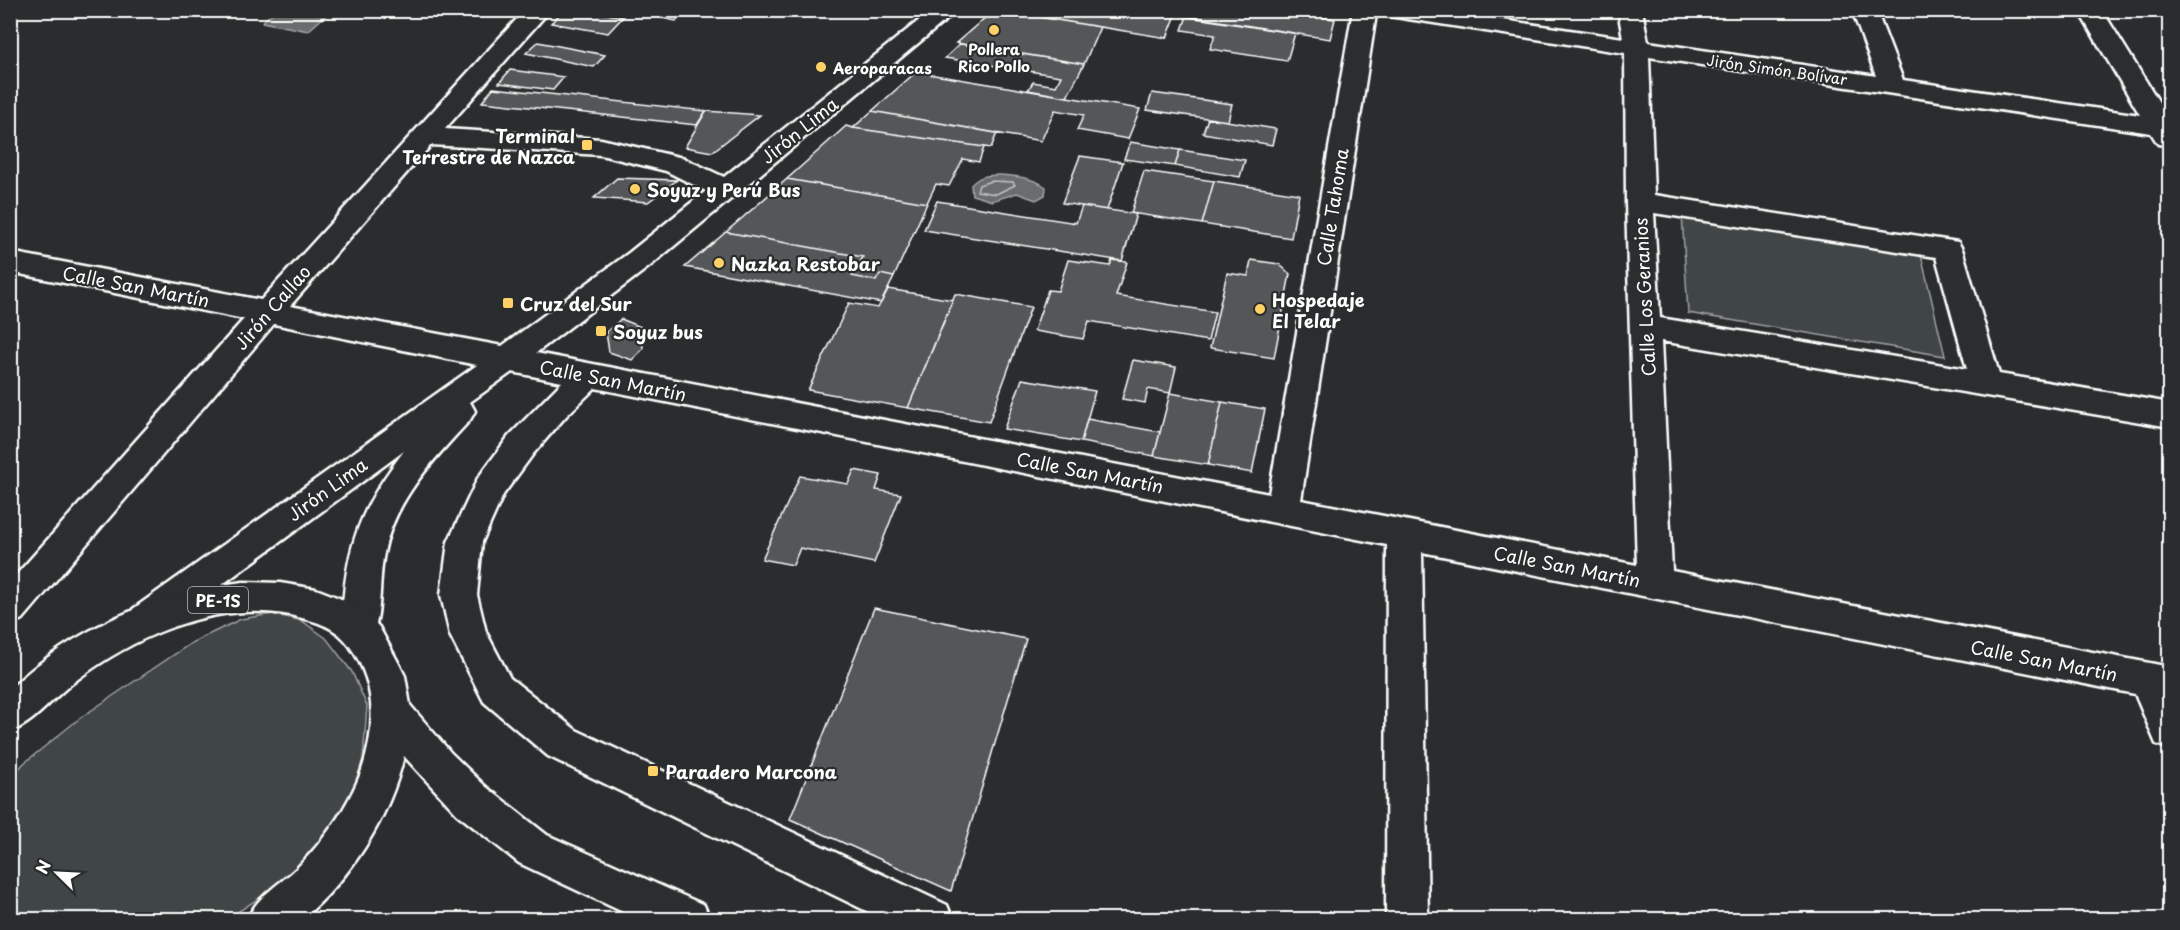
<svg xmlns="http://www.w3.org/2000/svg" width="2180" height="930" font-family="'Playpen Sans',sans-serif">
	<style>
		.green { fill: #414445; stroke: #a0a2a2; stroke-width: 1.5 }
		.water { fill: #6a6c6d; stroke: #a6a7a7; stroke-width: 1.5 }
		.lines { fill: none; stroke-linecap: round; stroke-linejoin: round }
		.shore { stroke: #c3c4c5; stroke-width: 1.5 }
		.building { fill: #555758; stroke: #fff; stroke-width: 1.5 }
		.minor-casing { stroke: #fff; stroke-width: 5 }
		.highway-casing { stroke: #fff; stroke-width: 5 }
		.minor { fill: #2a2d2e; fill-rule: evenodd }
		.highway { fill: #2a2d2e; fill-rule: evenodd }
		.poi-dot { fill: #ffd166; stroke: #2a2d2e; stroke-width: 2 }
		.labels { text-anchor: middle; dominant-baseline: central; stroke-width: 4.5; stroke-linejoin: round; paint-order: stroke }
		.far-poi-label { font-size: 15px; font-weight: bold; fill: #fff; stroke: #2a2d2e }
		.far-street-label { font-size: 15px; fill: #fff; stroke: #2a2d2e }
		.shield { fill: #2a2d2e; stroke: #bfc0c0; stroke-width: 1.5 }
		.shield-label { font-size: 16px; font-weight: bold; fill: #fff }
		.street-label { font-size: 18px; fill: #fff; stroke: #2a2d2e }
		.poi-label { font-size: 18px; font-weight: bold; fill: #fff; stroke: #2a2d2e; text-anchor: start }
	</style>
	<rect width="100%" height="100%" fill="#2a2d2e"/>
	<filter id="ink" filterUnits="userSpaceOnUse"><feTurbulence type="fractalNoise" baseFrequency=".0167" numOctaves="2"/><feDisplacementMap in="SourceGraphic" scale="12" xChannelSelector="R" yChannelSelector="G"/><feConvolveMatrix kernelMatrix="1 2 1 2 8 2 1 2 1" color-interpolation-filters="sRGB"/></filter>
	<g filter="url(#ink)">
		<path class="green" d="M1682 214 1920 251 1945 356 1688 313Z
			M273 614 302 621 326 638 352 672 367 706 363 759 347 809 309 858 261 897 227 919 11 920V779L23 764 80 718 193 642 241 619Z"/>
		<path class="water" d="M275 11H301L326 15 308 31 262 22Z
			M999 175C1015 176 1032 177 1046 187L1045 195 1036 200 1017 193 992 201 972 195 971 185C979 176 987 175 999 175Z"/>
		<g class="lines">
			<path class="shore" d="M991 181 1013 182 1015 185 996 194 977 191 979 185Z"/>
		</g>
		<path class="building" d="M564 10H585L623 17 608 33 551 23Z
			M625 10H686L676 21Z
			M994 10H996L1100 27 1084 64 956 43Z
			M996 10H1166L1177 12 1167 38Z
			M1166 10H1279L1335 19 1330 39 1177 15V12Z
			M1187 16 1295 33 1287 61 1210 49 1215 35 1182 30Z
			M538 42 605 55 594 67 526 53Z
			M960 44 1084 64 1067 97 1028 90 1033 82 1056 86 1061 76 945 58Z
			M510 70 564 77 553 90 499 83Z
			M916 72 1067 97 1140 109 1128 139 1077 130 1084 115 1055 110 1041 141 872 111Z
			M493 88 706 111 697 125 482 102Z
			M1152 93 1232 104 1228 121 1147 110Z
			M706 111 760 115 712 152 685 147Z
			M872 111 997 133 991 148 853 128Z
			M1208 118 1276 129 1272 145 1203 133Z
			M846 126 853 128 984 147 979 162 963 159 949 186 936 184 927 203 787 179Z
			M1130 142 1180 150 1175 166 1124 159Z
			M1180 150 1245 160 1240 177 1175 166Z
			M1080 156 1123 162 1107 210 1062 203Z
			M1144 171 1214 181 1202 224 1131 213Z
			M617 178 677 180 648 202 594 198Z
			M787 179 927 203 894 277 880 274 876 281 852 276 863 257 726 232Z
			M1214 181 1299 194 1291 238 1202 224Z
			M937 201 1076 223 1082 206 1136 214 1122 261 924 230Z
			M726 232 863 257 852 276 876 281 880 274 894 277 881 303 685 267Z
			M1068 260 1110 266 1112 260 1127 262 1116 296 1215 312 1208 341 1089 321 1083 339 1034 331 1048 290 1058 291Z
			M1251 260 1279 264 1290 274 1274 358 1210 348 1227 273 1248 276Z
			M888 289 953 300 908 408 808 390 849 303 878 308Z
			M955 294 1031 307 989 422 908 408Z
			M621 319 641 327 643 349 632 360 609 352 606 332Z
			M1133 360 1176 367 1170 393 1148 389 1145 403 1122 399Z
			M1022 379 1095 391 1081 442 1004 429Z
			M1170 393 1222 402 1208 465 1154 456Z
			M1222 402 1265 409 1252 473 1208 465Z
			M1087 419 1160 432 1154 456 1081 442Z
			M854 470 881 475 876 490 901 494 874 563 800 548 793 565 762 559 800 476 848 484Z
			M874 608 1026 639 951 891 790 819Z"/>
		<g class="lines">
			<g class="minor-casing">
				<path id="minor" d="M525 10H550L445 129 601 139 683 158 724 177 932 10H958L650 266 536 353 1269 494 1353 10H1436L1623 38 1618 10H1642L1648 42 1876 76 1852 10H1876L1903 80 2140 115 2078 10H2102L2170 120V146L2158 144 2151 133 1649 57 1654 195 1958 242 1962 249 1999 374 2170 403V427L1661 341 1672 571 2170 667V749L2156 744 2135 694 1422 552 1428 920H1386L1387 545 595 388 566 416 533 454 503 495 482 542 477 595 486 632 510 678 576 730 947 905 953 920H885L548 756 484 702 450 635 441 595 448 542 478 478 509 436 562 382 512 372 470 402 475 411 470 420C435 458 394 500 384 553 378 581 383 613 371 639L358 644 345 639C338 624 342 610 344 594 350 534 367 499 404 451L159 631 146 636 133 631 128 620 133 609 477 365 274 324 23 619 10 623V582L244 319 10 272V252L261 300ZM1376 14 1625 53 1626 202 1637 565 1301 500ZM431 145 601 155 666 171 706 191 630 252 502 346 290 306ZM1654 213 1936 257 1967 369 1660 318Z"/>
			</g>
			<g class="highway-casing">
				<path id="highway" d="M243 582 280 583 316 589 339 598 364 611 379 627 399 664 405 676 410 705 451 753 485 786 547 835 704 905 710 920H640L519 863 457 814 404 756C389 819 351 878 301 920H247C257 896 279 885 297 868 323 842 349 806 362 770 376 727 377 683 349 645 335 625 311 620 290 615 212 600 130 638 70 685 51 700 34 723 10 732V689C74 628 156 593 243 582Z"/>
			</g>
			<use href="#minor" class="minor"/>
			<use href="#highway" class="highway"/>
		</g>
	</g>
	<g class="poi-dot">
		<circle cx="994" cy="30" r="6"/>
		<circle cx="821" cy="67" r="6"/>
		<rect x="581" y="139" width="12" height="12" rx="3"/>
		<circle cx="635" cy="189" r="6"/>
		<circle cx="719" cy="263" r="6"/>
		<rect x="502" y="297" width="12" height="12" rx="3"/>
		<circle cx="1260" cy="309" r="6"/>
		<rect x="595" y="325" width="12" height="12" rx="3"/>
		<rect x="647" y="765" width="12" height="12" rx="3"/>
	</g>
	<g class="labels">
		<g class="far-poi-label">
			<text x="994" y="48">Pollera<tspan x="994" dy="17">Rico Pollo</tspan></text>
			<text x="833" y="67" text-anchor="start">Aeroparacas</text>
		</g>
		<g class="far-street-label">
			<text transform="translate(1777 69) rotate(8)">Jirón Simón Bolívar</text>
		</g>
		<rect class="shield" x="188" y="587" width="60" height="26" rx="4.5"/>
		<g class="shield-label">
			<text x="218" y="600">PE-1S</text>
		</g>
		<g class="street-label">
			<text transform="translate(799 130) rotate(-39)">Jirón Lima</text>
			<text transform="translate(1332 207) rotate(-81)">Calle Tahoma</text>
			<text transform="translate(136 286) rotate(11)">Calle San Martín</text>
			<text transform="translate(1644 297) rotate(-93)">Calle Los Geranios</text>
			<text transform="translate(272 307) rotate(-49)">Jirón Callao</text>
			<text transform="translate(613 380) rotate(11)">Calle San Martín</text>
			<text transform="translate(1090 472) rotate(11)">Calle San Martín</text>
			<text transform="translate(327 489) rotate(-36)">Jirón Lima</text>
			<text transform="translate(1567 566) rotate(11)">Calle San Martín</text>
			<text transform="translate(2044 660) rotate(11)">Calle San Martín</text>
		</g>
		<g class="poi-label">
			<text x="575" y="135" text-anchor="end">Terminal<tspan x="575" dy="21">Terrestre de Nazca</tspan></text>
			<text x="647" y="189">Soyuz y Perú Bus</text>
			<text x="731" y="263">Nazka Restobar</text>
			<text x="1272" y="299">Hospedaje<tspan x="1272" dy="21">El Telar</tspan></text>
			<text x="520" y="303">Cruz del Sur</text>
			<text x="613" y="331">Soyuz bus</text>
			<text x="665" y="771">Paradero Marcona</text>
		</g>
	</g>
	<rect width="2180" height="930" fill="none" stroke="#2a2d2e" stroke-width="36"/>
	<rect x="18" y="18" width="2144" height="894" fill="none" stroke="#fff" stroke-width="2" filter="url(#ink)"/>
	<g transform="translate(57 873) rotate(294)" stroke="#2a2d2e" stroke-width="4.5" paint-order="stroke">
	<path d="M0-4.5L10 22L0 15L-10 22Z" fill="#ffffff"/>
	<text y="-9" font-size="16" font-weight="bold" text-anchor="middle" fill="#ffffff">N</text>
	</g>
</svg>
